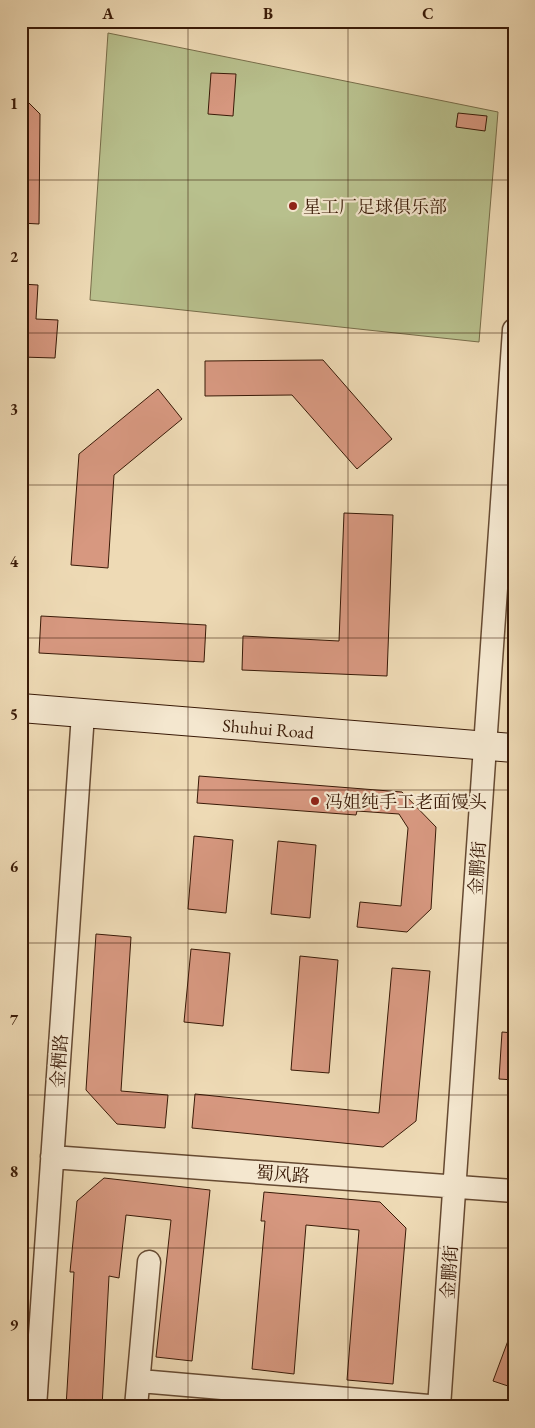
<svg xmlns="http://www.w3.org/2000/svg" width="535" height="1428" font-family="'EB Garamond','Noto Serif SC',serif">
	<style>
		.pitch { fill: #b8c08d; stroke: #786d4a }
		.building { fill: #d79880; stroke: #391a07 }
		.lines { fill: none; stroke-linecap: round; stroke-linejoin: round }
		.street-casing { stroke: #664a32; stroke-width: 25 }
		.secondary-casing { stroke: #391a07; stroke-width: 30 }
		.street { stroke: #f4e7cf; stroke-width: 22 }
		.secondary { stroke: #f4e7cf; stroke-width: 28 }
		.grid { fill: none; stroke: #391a07; stroke-width: 1; stroke-opacity: 0.55 }
		.poi-dot { fill: #8f2418; stroke: #f4e7cf; stroke-width: 2 }
		.labels { text-anchor: middle; dominant-baseline: central; stroke-width: 4.5; stroke-linejoin: round; paint-order: stroke }
		.poi-label { font-size: 18px; fill: #391a07; stroke: #f4e7cf; text-anchor: start }
		.street-label { font-size: 18px; fill: #391a07; stroke: #f4e7cf }
		.neatline { fill: none; stroke: #391a07; stroke-width: 2 }
		.grid-label { font-size: 16px; text-anchor: middle; font-weight: bold; fill: #391a07 }
	</style>
	<rect width="100%" height="100%" fill="#eedab5"/>
	<filter id="stains"><feTurbulence type="fractalNoise" baseFrequency=".004" numOctaves="4"/><feColorMatrix values="0 0 0 0 .2 0 0 0 0 .09 0 0 0 0 .02 0 0 0 .5 -.17"/></filter>
	<radialGradient id="worn" r=".72"><stop offset=".6" stop-color="#630" stop-opacity="0"/><stop offset="1" stop-color="#630" stop-opacity=".3"/></radialGradient>
	<path class="pitch" d="M108 33 498 112 479 342 90 300Z"/>
	<path class="building" d="M211 73 236 74 233 116 208 114Z
		M21 95 40 114 39 224 21 223Z
		M458 113 487 116 485 131 456 127Z
		M21 284 38 285 36 319 58 320 55 358 21 357Z
		M323 360 392 439 357 469 292 395 205 396V361Z
		M158 389 182 419 114 475 108 568 71 565 79 454Z
		M344 513 393 515 387 676 242 670 243 636 339 641Z
		M41 616 206 625 204 662 39 653Z
		M199 776 402 792 436 827 431 909 407 932 357 927 360 902 401 906 408 828 399 814 357 811 356 815 197 803Z
		M194 836 233 840 226 913 188 909Z
		M278 841 316 845 310 918 271 914Z
		M96 934 131 937 121 1091 168 1095 165 1128 117 1124 86 1090Z
		M191 949 230 953 223 1026 184 1022Z
		M300 956 338 960 329 1073 291 1070Z
		M392 968 430 971 416 1121 383 1147 192 1128 195 1094 379 1113Z
		M502 1032 514 1033V1080L499 1079Z
		M104 1178 210 1190 192 1361 156 1357 171 1220 126 1215 119 1278 109 1276 102 1407H66L74 1272H70L77 1201Z
		M264 1192 380 1202 406 1228 393 1384 347 1380 359 1230 306 1225 294 1374 252 1369 265 1221H261Z
		M512 1330 514 1331V1388L493 1381Z"/>
	<g class="lines">
		<g class="street-casing">
			<path id="street" d="M52 1157 514 1191
				M140 1381 440 1407
				M35 1407 83 714
				M136 1407 149 1262
				M439 1407 514 330"/>
		</g>
		<g class="secondary-casing">
			<g id="secondary">
				<path id="s1" d="M21 708 514 748"/>
			</g>
		</g>
		<use href="#street" class="street"/>
		<use href="#secondary" class="secondary"/>
	</g>
	<path class="grid" d="M188 21V1407M348 21V1407M21 180H514M21 333H514M21 485H514M21 638H514M21 790H514M21 943H514M21 1095H514M21 1248H514"/>
	<g class="poi-dot">
		<circle cx="293" cy="206" r="5"/>
		<circle cx="315" cy="801" r="5"/>
	</g>
	<g class="labels">
		<g class="poi-label">
			<text x="303" y="206">星工厂足球俱乐部</text>
			<text x="325" y="801">冯姐纯手工老面馒头</text>
		</g>
		<g class="street-label">
			<text stroke="none"><textPath href="#s1" startOffset="248">Shuhui Road</textPath></text>
			<text transform="translate(477 868) rotate(-86)">金鹏街</text>
			<text transform="translate(59 1061) rotate(-86)">金栖路</text>
			<text transform="translate(283 1174) rotate(4)">蜀风路</text>
			<text transform="translate(449 1272) rotate(-86)">金鹏街</text>
		</g>
	</g>
	<rect width="535" height="1428" fill="none" stroke="#eedab5" stroke-width="55"/>
	<rect x="28" y="28" width="480" height="1372" class="neatline"/>
	<g class="grid-label">
		<text x="108" y="19">A</text>
		<text x="268" y="19">B</text>
		<text x="428" y="19">C</text>
		<text x="14" y="109">1</text>
		<text x="14" y="262">2</text>
		<text x="14" y="415">3</text>
		<text x="14" y="567">4</text>
		<text x="14" y="720">5</text>
		<text x="14" y="872">6</text>
		<text x="14" y="1025">7</text>
		<text x="14" y="1177">8</text>
		<text x="14" y="1330">9</text>
	</g>
	<rect width="100%" height="100%" filter="url(#stains)"/>
	<rect width="100%" height="100%" fill="url(#worn)"/>
</svg>
